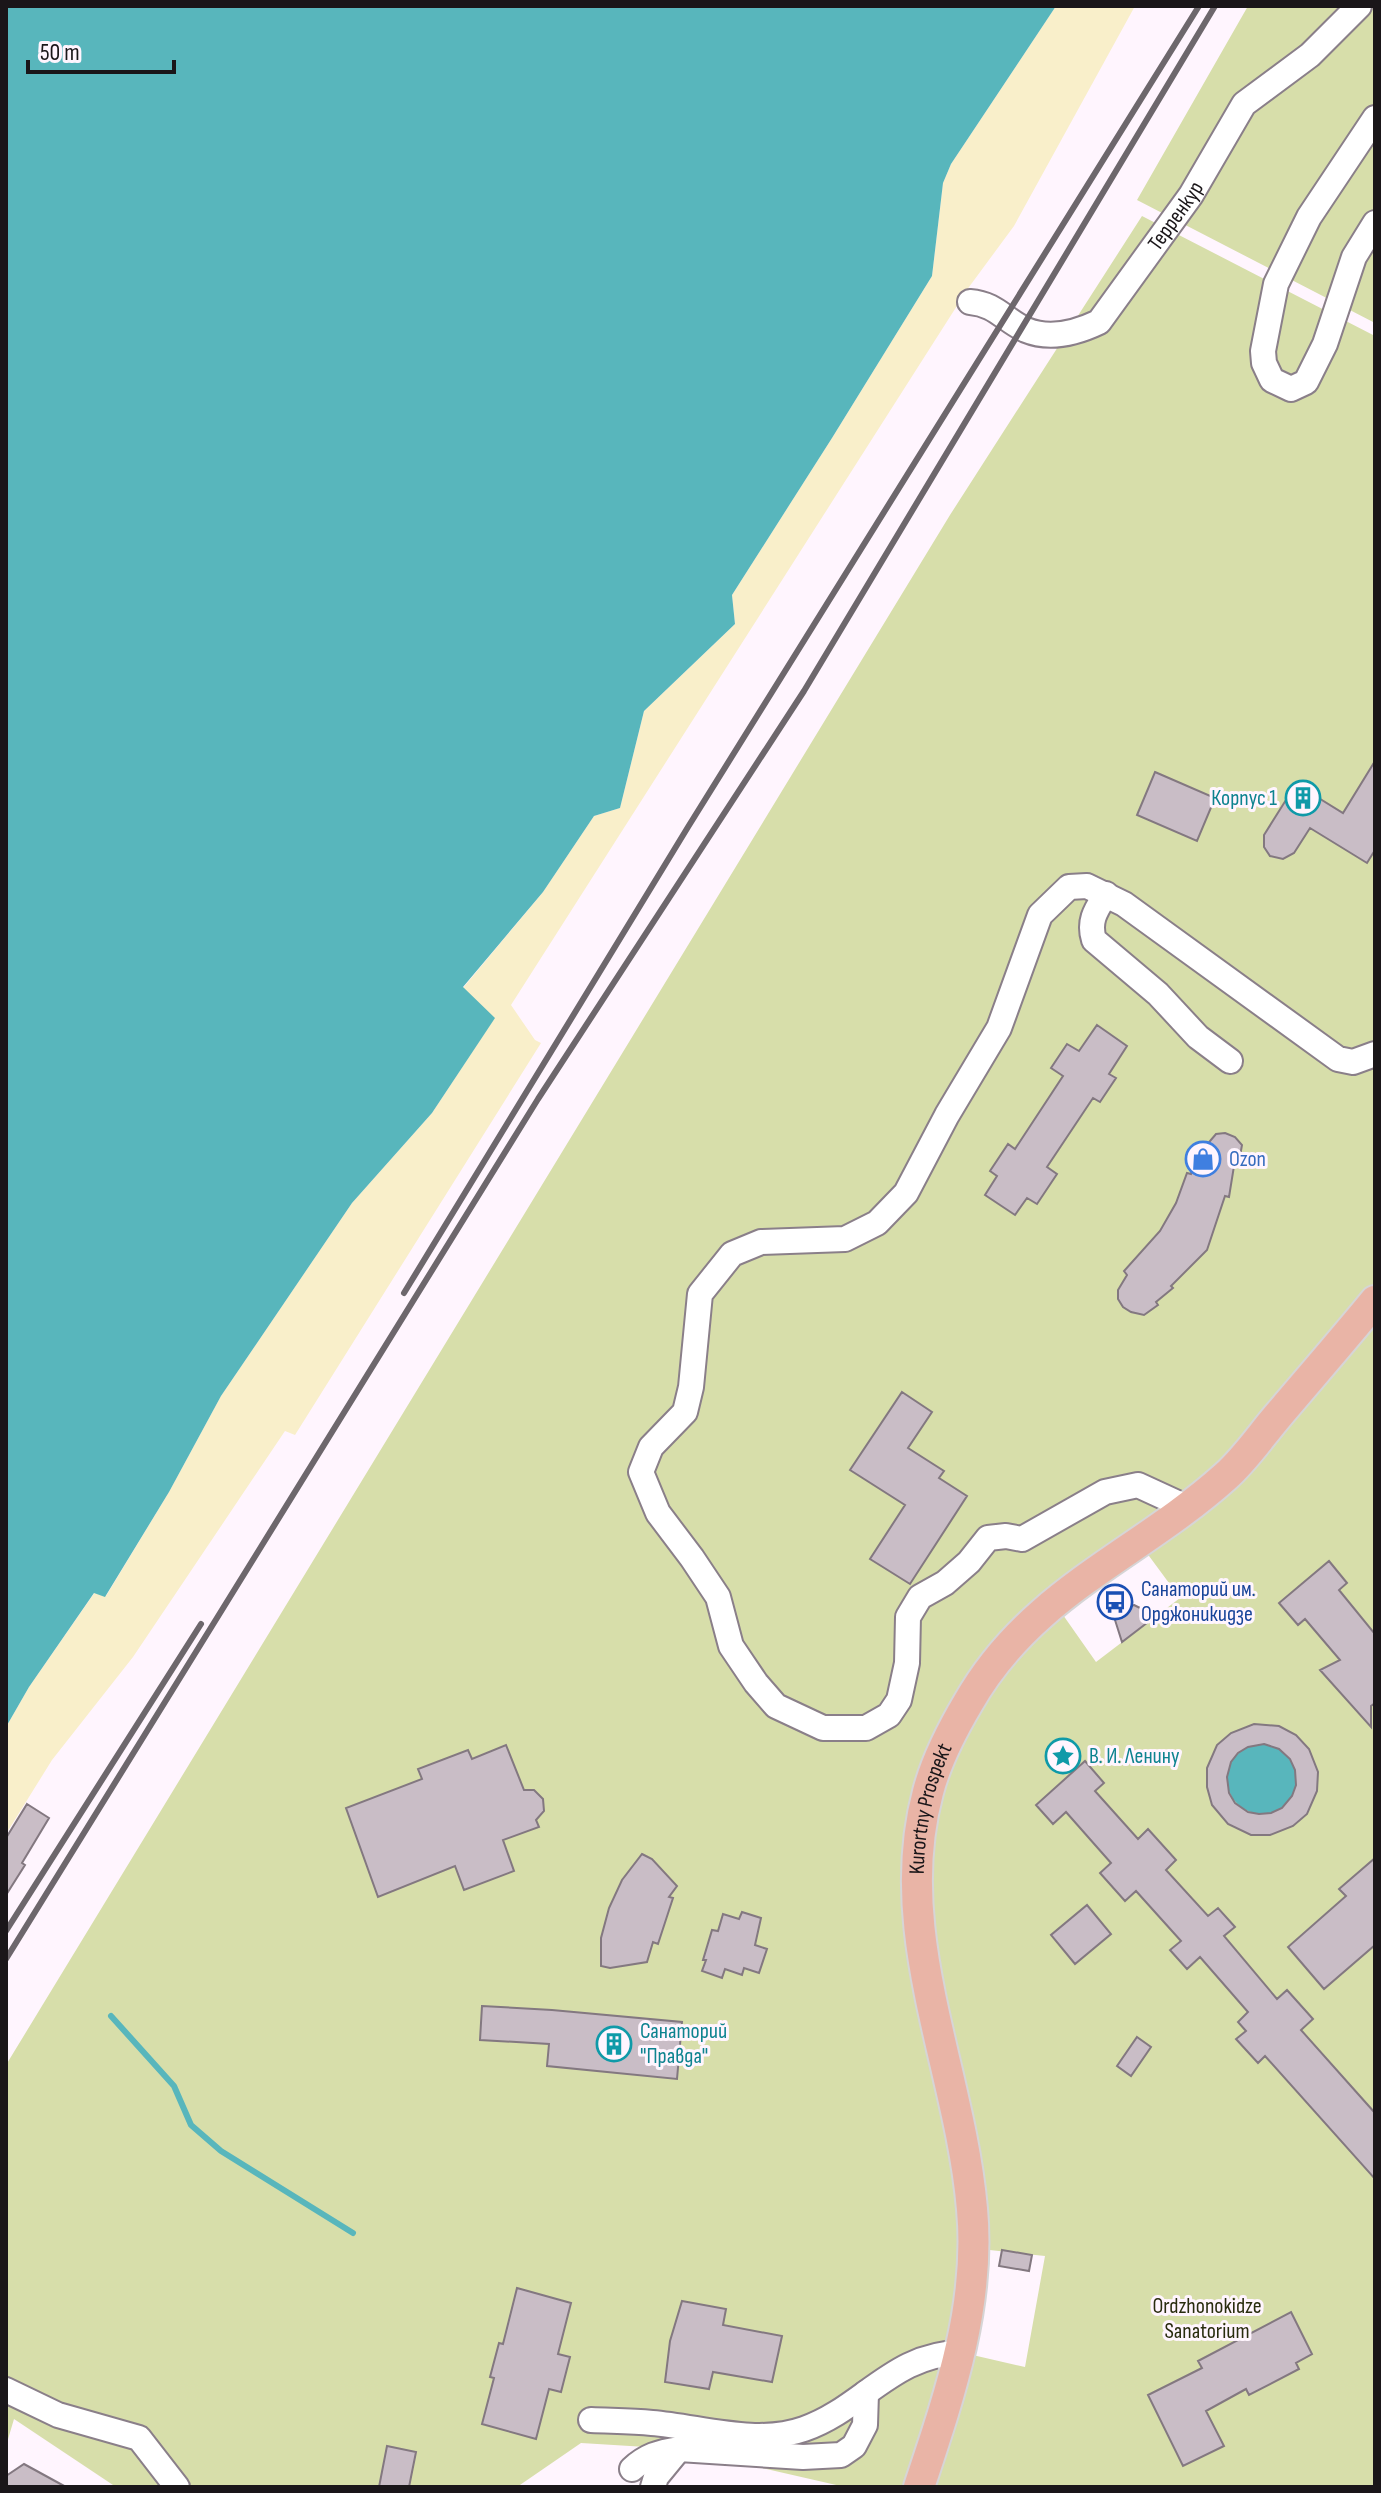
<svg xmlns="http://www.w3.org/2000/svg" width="1381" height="2493" font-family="'Sofia Sans Condensed',sans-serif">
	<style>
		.green { fill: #d7deaa; fill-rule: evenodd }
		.sand { fill: #f9efca }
		.water { fill: #58b6bc }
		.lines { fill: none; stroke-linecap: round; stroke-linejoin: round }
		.stream { stroke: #58b6bc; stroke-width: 6 }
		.building { fill: #c9bdc6; stroke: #837880; stroke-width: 2; fill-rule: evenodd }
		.minor-casing { stroke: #8a7f89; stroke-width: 28 }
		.major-casing { stroke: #d6d5d6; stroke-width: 34 }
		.minor { stroke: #fff; stroke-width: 24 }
		.major { stroke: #e9b4a6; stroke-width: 30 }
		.rail { stroke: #6d676c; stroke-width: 6 }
		.labels { text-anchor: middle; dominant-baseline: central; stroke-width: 6; stroke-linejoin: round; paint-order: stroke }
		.street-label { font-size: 22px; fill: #1a1619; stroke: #fff5fe }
		.culture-label { font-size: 22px; fill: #0d838f; stroke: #fff5fe; text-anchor: start }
		.shop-label { font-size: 22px; fill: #366cbe; stroke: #fff5fe; text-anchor: start }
		.transit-label { font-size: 22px; fill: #164399; stroke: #fff5fe; text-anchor: start }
		.park-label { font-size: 22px; fill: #292c0e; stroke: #fff5fe }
	</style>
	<rect width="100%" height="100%" fill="#fff5fe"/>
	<path class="green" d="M1248 6H1375V323L1137 200Z
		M1142 216 1375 336V2487H845L679 2449 581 2443 517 2487H116L14 2419 6 2446V2065L950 515ZM1138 1541 1180 1598 1096 1662 1056 1605ZM980 2249 1045 2256 1025 2367 964 2353Z"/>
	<path class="sand" d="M1056 6H1135L1014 226 969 287 511 1005 535 1040 541 1043 295 1435 285 1431 133 1657 52 1760 6 1834V1727L29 1687 95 1592 106 1596 169 1492 221 1396 352 1203 432 1113 494 1019 463 988 543 892 594 816 620 808 644 711 735 624 732 595 832 438 932 276 943 183 951 164Z"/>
	<path class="water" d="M6 6H1056L951 164 943 183 932 276 832 438 732 595 735 624 644 711 620 808 594 816 543 892 463 987 495 1018 432 1113 352 1203 221 1396 169 1492 105 1597 94 1593 29 1687 6 1727Z
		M1227 1779a35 35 0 1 1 70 0a35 35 0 1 1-70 0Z"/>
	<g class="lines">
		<path class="stream" d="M111 2016 174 2086 191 2125 221 2151 353 2233"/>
	</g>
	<path class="building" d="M1375 761V850L1367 863 1310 828 1294 853 1283 859 1270 856 1264 847V835L1296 784 1343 813Z
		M1155 772 1215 798 1197 841 1137 815Z
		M1097 1025 1127 1046 1109 1074 1116 1078 1100 1102 1093 1098 1047 1167 1057 1174 1037 1204 1027 1198 1015 1215 985 1195 997 1176 990 1171 1008 1144 1015 1149 1063 1076 1051 1068 1067 1044 1079 1051Z
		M1225 1133 1235 1137 1242 1145 1238 1167 1234 1166 1229 1197 1225 1196 1207 1250 1171 1286 1173 1288 1156 1302 1158 1305 1144 1315 1131 1312 1123 1307 1118 1299V1290L1127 1275 1124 1271 1160 1231 1176 1203 1187 1173 1191 1174 1198 1146 1205 1147 1216 1134Z
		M902 1392 932 1412 908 1448 944 1471 939 1478 967 1496 910 1584 870 1559 905 1505 850 1470Z
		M1329 1561 1347 1583 1339 1590 1375 1634V1703L1371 1706V1727L1320 1670 1340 1660 1305 1619 1298 1625 1279 1603Z
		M1134 1605 1156 1616 1122 1642 1115 1620 1122 1609Z
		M1254 1724 1279 1726 1296 1735 1309 1749 1318 1772 1317 1791 1307 1814 1293 1826 1270 1835H1251L1228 1824 1212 1805 1207 1787V1768L1217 1745 1231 1733ZM1264 1744 1279 1749 1290 1759 1295 1770 1296 1785 1292 1796 1282 1808 1271 1813 1259 1814 1248 1812 1235 1803 1229 1793 1227 1777 1231 1762 1238 1753 1248 1747Z
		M506 1745 524 1790H534L543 1799 544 1811 536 1820 539 1827 503 1840 514 1871 464 1890 455 1866 378 1897 346 1808 422 1779 418 1769 468 1750 472 1759Z
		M1085 1761 1104 1783 1095 1791 1138 1839 1148 1829 1176 1860 1166 1870 1208 1916 1218 1908 1235 1927 1224 1936 1277 1999 1287 1990 1313 2019 1301 2030 1375 2113V2179L1265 2056 1258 2063 1236 2039 1246 2031 1238 2022 1248 2012 1200 1957 1187 1969 1170 1950 1181 1941 1136 1891 1125 1901 1100 1873 1111 1863 1066 1812 1053 1824 1036 1805Z
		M27 1804 49 1818 22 1863 25 1865 6 1895V1838Z
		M642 1854 652 1859 677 1886 669 1897 673 1898 658 1944 653 1942 647 1962 610 1968 601 1966V1938L609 1908 622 1880Z
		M1375 1858V1945L1324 1989 1288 1947 1346 1896 1339 1889Z
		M1087 1905 1111 1934 1075 1964 1051 1935Z
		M742 1912 761 1918 755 1945 767 1949 759 1973 744 1968 742 1975 725 1969 722 1978 702 1971 706 1960H703L712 1930 718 1931 723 1914 739 1919Z
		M482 2006 552 2010 682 2022 677 2079 547 2066 549 2044 480 2040Z
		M1137 2037 1151 2047 1131 2076 1117 2066Z
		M1002 2250 1032 2255 1029 2271 999 2266Z
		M517 2288 571 2303 558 2354 570 2357 561 2392 549 2389 536 2439 482 2424 494 2378 490 2377 499 2343 503 2344Z
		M682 2301 726 2309 723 2325 782 2336 772 2382 713 2372 709 2389 665 2382 670 2341Z
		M1291 2312 1312 2354 1296 2363 1299 2369 1249 2395 1246 2389 1206 2411 1224 2446 1183 2466 1148 2395 1202 2368 1198 2361Z
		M387 2446 416 2452 409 2487H379Z
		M24 2464 66 2487H6V2476Z"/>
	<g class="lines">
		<g class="minor-casing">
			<g id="minor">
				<path d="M1375 118 1309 217 1276 284 1263 351 1264 363 1272 380 1291 389 1306 382 1325 344 1354 257 1375 223"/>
				<path id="s1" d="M970 302C996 304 1004 320 1026 330 1050 340 1076 333 1099 322L1191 195 1244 104 1310 55 1359 6"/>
				<path d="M1106 894C1096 910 1088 921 1094 940L1158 994 1198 1037 1230 1061"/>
				<path d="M1188 1508 1138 1485 1105 1492 1022 1539 1006 1536 988 1538 969 1562 945 1583 920 1597 908 1617 907 1663 899 1700 889 1715 866 1728H823L776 1706 756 1683 731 1646 718 1597 692 1558 658 1513 641 1472 651 1447 685 1412 691 1387 700 1294 732 1254 761 1242 845 1239 877 1223 906 1193 947 1115 999 1028 1040 915 1069 887 1087 886 1124 904 1338 1059 1353 1062 1375 1054"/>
				<path d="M6 2390 58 2415 139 2438 177 2487"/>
				<path d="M591 2420C611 2421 632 2421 652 2423 701 2427 756 2446 804 2429 862 2409 894 2353 961 2353"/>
				<path d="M632 2469C646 2456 659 2452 679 2449L803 2457 841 2455 854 2446 865 2425 866 2393"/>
				<path d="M653 2487 656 2477 679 2449"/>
			</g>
		</g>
		<g class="major-casing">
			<g id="major">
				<path id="s2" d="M919 2487C949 2397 981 2305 972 2209 960 2069 890 1933 928 1792 936 1761 952 1730 968 1703 1031 1592 1137 1556 1226 1476 1245 1459 1260 1437 1276 1418 1309 1379 1343 1340 1375 1301"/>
			</g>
		</g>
		<use href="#minor" class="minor"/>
		<use href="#major" class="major"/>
		<path class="rail" d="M404 1293 688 827 1199 6
			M6 1931 201 1624
			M6 1959 538 1099 804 691 1215 6"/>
	</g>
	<defs>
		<g id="building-ring" transform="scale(1.8)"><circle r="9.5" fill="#fff5fe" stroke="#0f9aa8" stroke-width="1.5"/><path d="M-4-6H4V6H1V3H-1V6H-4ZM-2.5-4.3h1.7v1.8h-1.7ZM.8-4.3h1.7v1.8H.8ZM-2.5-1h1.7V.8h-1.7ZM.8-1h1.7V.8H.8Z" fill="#0f9aa8"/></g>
		<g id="shop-ring" transform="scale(1.8)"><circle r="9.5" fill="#fff5fe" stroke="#3f7fe0" stroke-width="1.5"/><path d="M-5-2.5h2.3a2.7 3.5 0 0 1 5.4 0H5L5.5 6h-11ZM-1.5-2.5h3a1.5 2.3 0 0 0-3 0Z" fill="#3f7fe0"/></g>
		<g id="bus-ring" transform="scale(1.8)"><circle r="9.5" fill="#fff5fe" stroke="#1a4fb4" stroke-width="1.5"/><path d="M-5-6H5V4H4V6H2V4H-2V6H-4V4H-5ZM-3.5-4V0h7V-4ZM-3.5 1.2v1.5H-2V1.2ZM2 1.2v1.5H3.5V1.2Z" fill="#1a4fb4"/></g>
		<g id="sight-ring" transform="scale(1.8)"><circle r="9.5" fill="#fff5fe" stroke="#0f9aa8" stroke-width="1.5"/><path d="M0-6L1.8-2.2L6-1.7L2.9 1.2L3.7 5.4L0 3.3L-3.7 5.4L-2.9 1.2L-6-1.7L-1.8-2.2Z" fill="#0f9aa8"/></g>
	</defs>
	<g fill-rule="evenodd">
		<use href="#building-ring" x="1303" y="798"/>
		<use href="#shop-ring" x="1203" y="1159"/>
		<use href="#bus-ring" x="1115" y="1602"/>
		<use href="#sight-ring" x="1063" y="1756"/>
		<use href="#building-ring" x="614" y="2044"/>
	</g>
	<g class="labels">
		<g class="street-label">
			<text stroke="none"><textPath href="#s1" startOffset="270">Терренкур</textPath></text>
			<text stroke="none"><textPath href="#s2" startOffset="692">Kurortny Prospekt</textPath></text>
		</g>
		<g class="culture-label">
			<text x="1277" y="798" text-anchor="end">Корпус 1</text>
			<text x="1089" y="1756">В. И. Ленину</text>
			<text x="640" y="2031">Санаторий<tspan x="640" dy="25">"Правда"</tspan></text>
		</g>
		<g class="shop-label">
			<text x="1229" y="1159">Ozon</text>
		</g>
		<g class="transit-label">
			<text x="1141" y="1589">Санаторий им.<tspan x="1141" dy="25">Орджоникидзе</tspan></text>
		</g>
		<g class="park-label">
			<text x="1207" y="2306">Ordzhonokidze<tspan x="1207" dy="25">Sanatorium</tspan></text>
		</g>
	</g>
	<rect width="1381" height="2493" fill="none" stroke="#1a1619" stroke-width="16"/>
	<path d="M28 60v12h146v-12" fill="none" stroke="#1a1619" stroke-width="4"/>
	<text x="40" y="60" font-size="24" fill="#1a1619" stroke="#fff5fe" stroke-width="6" paint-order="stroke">50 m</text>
</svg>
